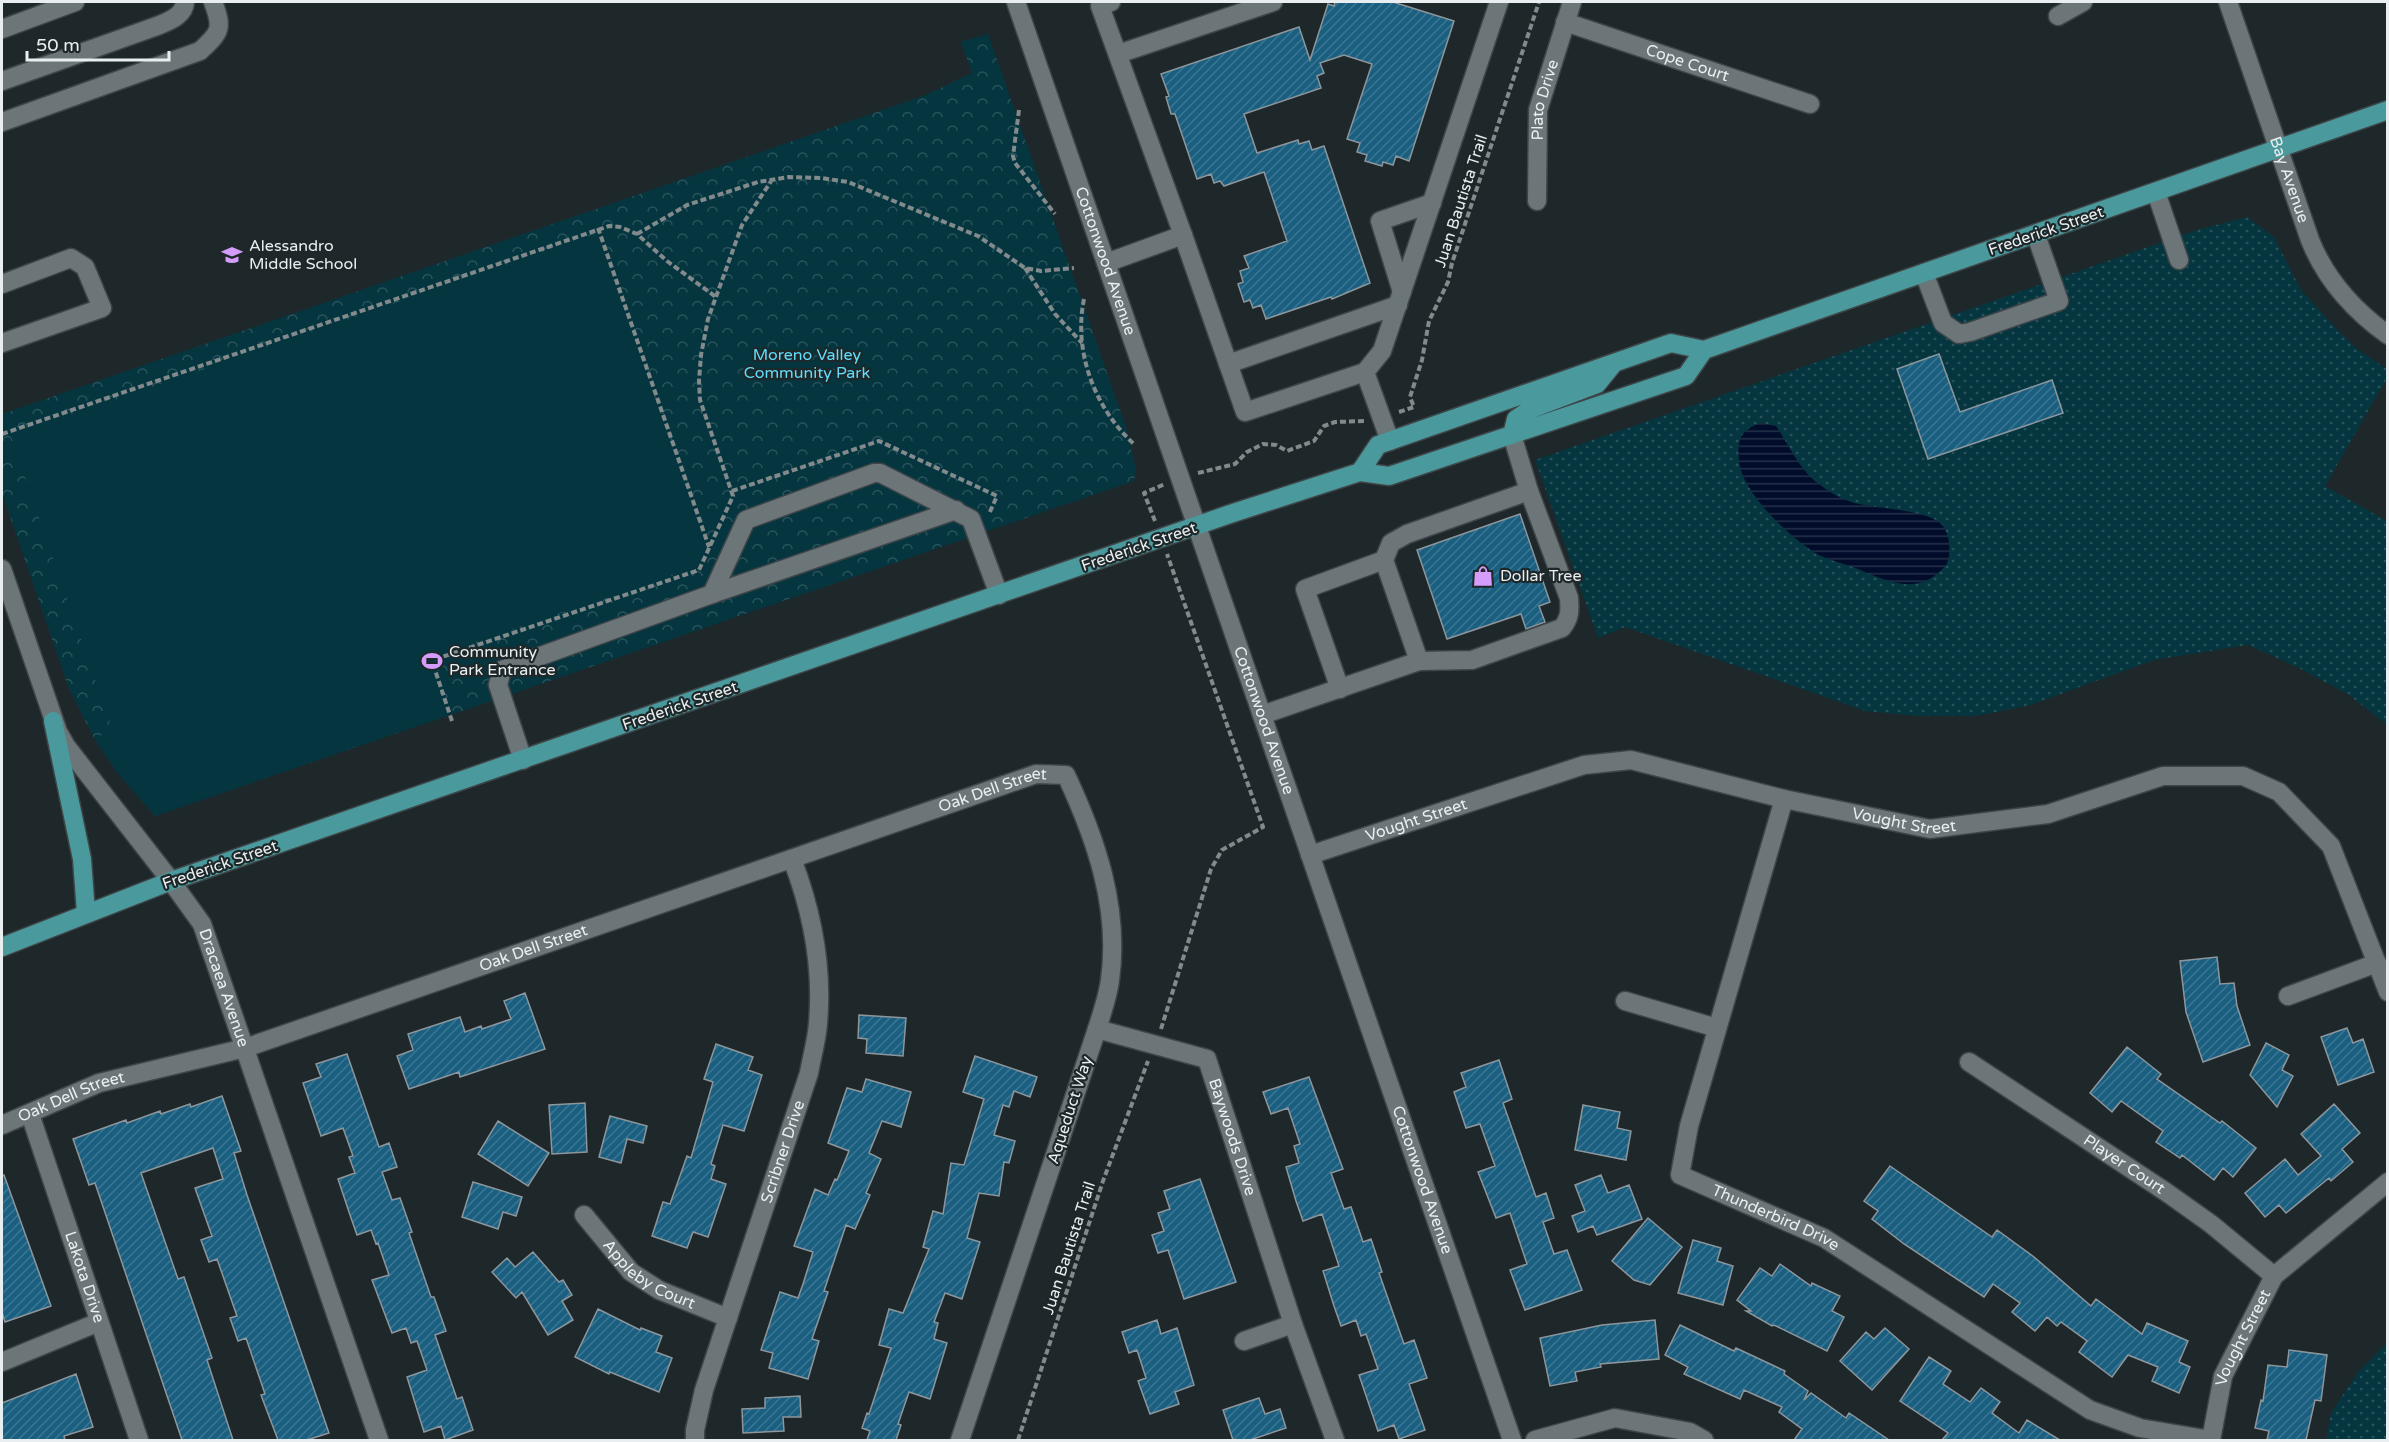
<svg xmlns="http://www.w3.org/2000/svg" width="2389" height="1442" font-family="'Varela Round',sans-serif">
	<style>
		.grass { fill: url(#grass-dots) }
		.park { fill: url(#park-crowns) }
		.garden { fill: #053640 }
		.water { fill: url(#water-rules) }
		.building { fill: url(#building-hatch); stroke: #8d969c; stroke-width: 1.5 }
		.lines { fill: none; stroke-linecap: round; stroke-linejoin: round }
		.minor-casing { stroke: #3e4548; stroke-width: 21 }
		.major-casing { stroke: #3e4548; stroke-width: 21 }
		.path { stroke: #828a8c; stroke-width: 4; stroke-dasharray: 6 3; stroke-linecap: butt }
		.minor { stroke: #6c7679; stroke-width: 18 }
		.major { stroke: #4a999c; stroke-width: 18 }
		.labels { text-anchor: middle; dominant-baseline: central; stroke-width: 4.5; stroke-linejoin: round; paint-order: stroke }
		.street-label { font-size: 16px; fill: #e9eff1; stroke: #1e2729 }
		.poi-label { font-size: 16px; fill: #e9eff1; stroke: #1e2729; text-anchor: start }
		.park-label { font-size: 16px; fill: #61dcf9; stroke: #1e2729 }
	</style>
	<defs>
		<pattern id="grass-dots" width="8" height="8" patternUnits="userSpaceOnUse" patternTransform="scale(1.5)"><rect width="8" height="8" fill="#053640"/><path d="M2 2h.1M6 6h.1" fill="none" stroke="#29535c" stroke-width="1.8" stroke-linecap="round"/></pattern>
		<pattern id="park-crowns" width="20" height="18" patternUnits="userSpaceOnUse" patternTransform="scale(1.5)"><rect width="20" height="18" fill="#053640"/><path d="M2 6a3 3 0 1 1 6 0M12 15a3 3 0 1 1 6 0" fill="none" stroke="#29535c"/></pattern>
		<pattern id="water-rules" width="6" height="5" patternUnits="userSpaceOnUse" patternTransform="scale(1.5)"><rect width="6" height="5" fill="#000c2a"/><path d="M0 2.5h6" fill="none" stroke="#253049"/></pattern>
		<pattern id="building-hatch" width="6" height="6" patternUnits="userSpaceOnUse" patternTransform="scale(1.5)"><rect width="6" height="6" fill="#1a5f80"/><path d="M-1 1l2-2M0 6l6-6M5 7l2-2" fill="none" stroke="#3b7692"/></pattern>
	</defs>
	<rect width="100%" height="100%" fill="#1e2729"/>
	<path class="grass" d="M2247 217 2274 237 2301 290 2334 326 2356 348 2387 369V378L2325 486 2387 521V725L2349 695 2297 667 2248 645 2154 660 2027 706 1975 716H1918L1865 711 1625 627 1598 638 1535 460 2197 230Z
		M2387 1343V1440H2326L2331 1413 2358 1372Z"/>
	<path class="park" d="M988 34 1126 427 1136 469 1134 481 155 816 116 771 94 738 69 689 2 493V414L923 96 972 73 961 42Z"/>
	<path class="garden" d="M598 233 705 544 694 567 436 655 430 666 448 715 155 816 116 771 94 738 113 731 11 436Z"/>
	<path class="water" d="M1761 423 1776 426C1789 445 1800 471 1819 484 1827 491 1840 498 1851 502 1872 509 1929 509 1942 525 1949 533 1950 546 1949 555 1948 565 1945 567 1938 573 1912 596 1881 578 1853 567 1841 563 1826 559 1815 553 1789 536 1742 493 1739 461 1737 440 1740 430 1761 423Z"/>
	<path class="building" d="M1335 2H1393L1454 21 1409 161 1396 156 1393 165 1383 162 1382 166 1365 161 1367 155 1357 152 1360 143 1347 139 1372 64 1344 55 1320 63 1324 73 1317 76 1321 88 1244 114 1257 153 1298 140 1299 144 1309 141 1312 150 1324 146 1370 283 1332 299 1331 297 1266 319 1261 305 1253 308 1250 300 1244 302 1238 284 1243 282 1240 271 1249 268 1244 256 1287 241 1264 172 1224 186 1220 181 1214 183 1211 174 1197 179 1175 114H1171L1166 97 1169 96 1161 74 1299 27 1310 60 1328 4 1334 6Z
		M1939 354 1960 412 2052 380 2063 413 1928 459 1897 369Z
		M1520 514 1550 602 1539 606 1545 622 1526 629 1521 614 1447 639 1417 550Z
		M2217 957 2220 984 2234 983 2237 1006 2250 1045 2203 1062 2186 1012 2180 961Z
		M525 993 545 1049 460 1077 459 1072 409 1089 397 1056 413 1050 408 1034 460 1017 465 1032 481 1026 482 1029 511 1019 504 1001Z
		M859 1015 906 1018 903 1056 866 1053 867 1039 858 1038Z
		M2347 1028 2353 1043 2363 1039 2374 1072 2338 1085 2321 1037Z
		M2266 1043 2289 1055 2282 1070 2293 1076 2277 1107 2250 1075Z
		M716 1044 753 1057 748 1070 762 1075 744 1131 723 1125 711 1164 715 1166 711 1179 726 1184 708 1237 693 1232 687 1248 652 1236 663 1202 670 1204 687 1156 691 1158 713 1082 704 1079Z
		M2127 1047 2161 1074 2157 1079 2220 1123 2222 1121 2256 1148 2233 1177 2223 1168 2214 1180 2182 1155 2180 1158 2156 1142 2163 1131 2121 1101 2112 1112 2090 1093Z
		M347 1054 379 1147 389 1143 397 1167 382 1172 392 1200 400 1198 412 1232 409 1233 431 1297H434L446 1331 435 1335 457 1399 462 1397 473 1430 445 1440 441 1426 424 1432 407 1377 427 1370 417 1341 411 1343 406 1328 392 1333 372 1280 389 1275 378 1243 376 1244 371 1230 357 1235 350 1215 338 1179 355 1173 349 1157 353 1156 343 1128 321 1136 303 1083 321 1077 316 1064Z
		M975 1056 1037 1077 1030 1097 1014 1091 1009 1107 1003 1105 994 1135 1015 1141 1009 1163 1004 1162 999 1196 979 1193 967 1238 980 1242 962 1299 945 1293 934 1322 938 1323 934 1339 947 1343 930 1399 909 1392 898 1424 901 1425 896 1440H867L870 1431 862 1428 867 1413 869 1414 891 1348 879 1345 889 1309 903 1313 929 1249 923 1247 933 1211 943 1214 951 1163 964 1165 984 1099 963 1092Z
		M1499 1060 1512 1099 1503 1103 1536 1197 1546 1193 1554 1218 1543 1222 1554 1254 1567 1250 1582 1290 1525 1310 1510 1270 1527 1264 1510 1213 1496 1218 1478 1172 1495 1166 1480 1124 1466 1128 1454 1092 1466 1087 1461 1073Z
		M1309 1077 1343 1169 1331 1173 1344 1209 1351 1207 1363 1242 1371 1239 1382 1272 1379 1273 1404 1344 1414 1340 1427 1378 1409 1384 1425 1430 1399 1439 1394 1425 1378 1431 1359 1375 1378 1369 1366 1334 1361 1336 1356 1320 1341 1326 1334 1306 1323 1271 1339 1266 1322 1214 1303 1221 1296 1201 1286 1167 1299 1163 1294 1146 1300 1144 1288 1108 1271 1114 1263 1092Z
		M866 1079 911 1092 901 1127 882 1121 869 1153 881 1159 866 1193 870 1195 855 1229 846 1225 824 1291 828 1292 812 1339 819 1341 808 1379 769 1368 773 1353 761 1350 780 1292 798 1298 803 1284 813 1252 794 1246 815 1189 828 1195 835 1179 837 1180 849 1151 828 1143 847 1088 862 1092Z
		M222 1096 241 1151 234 1153 247 1195 329 1433 307 1440H278L261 1395 265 1394 246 1338 238 1341 230 1318 237 1316 217 1259 209 1262 201 1240 212 1236 195 1188 223 1179 213 1148 141 1173 178 1279 184 1277 212 1358 207 1360 233 1440H182L95 1183 89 1185 73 1139 126 1120 127 1123 160 1111 161 1114 190 1104 191 1107Z
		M585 1103 587 1152 552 1154 549 1105Z
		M2334 1104 2360 1133 2342 1149 2353 1162 2331 1181 2329 1178 2286 1213 2279 1205 2265 1217 2245 1193 2285 1159 2298 1175 2321 1156 2301 1134Z
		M1583 1105 1620 1112 1617 1128 1631 1131 1626 1160 1575 1150Z
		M610 1116 647 1126 643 1143 627 1139 621 1163 599 1157Z
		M498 1121 549 1153 528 1186 478 1154Z
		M1890 1166 1992 1237 1997 1230 2034 1257 2091 1306 2096 1299 2142 1334 2147 1323 2188 1341 2179 1362 2190 1367 2179 1393 2152 1381 2158 1367 2128 1355 2112 1377 2079 1352 2087 1341 2061 1322 2057 1326 2047 1317 2035 1331 2012 1312 2020 1303 1993 1284 1984 1297 1904 1244 1872 1219 1878 1211 1864 1201Z
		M2 1175H4L51 1306 5 1322 2 1312Z
		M1601 1175 1608 1193 1629 1185 1642 1219 1597 1235 1593 1226 1578 1232 1572 1216 1585 1211 1575 1185Z
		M1200 1179 1236 1282 1184 1299 1168 1250 1158 1253 1152 1235 1164 1231 1158 1213 1170 1209 1164 1191Z
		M473 1182 522 1197 516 1216 503 1212 498 1229 462 1217Z
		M1648 1218 1682 1247 1650 1285 1634 1280 1612 1261Z
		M1693 1240 1721 1248 1717 1261 1733 1266 1723 1305 1678 1293Z
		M533 1252 559 1282 563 1280 572 1295 562 1301 573 1320 548 1335 522 1292 516 1298 492 1272 507 1258 515 1267Z
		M1780 1264 1811 1286 1812 1283 1840 1296 1832 1311 1844 1317 1827 1351 1774 1325 1772 1326 1746 1311H1751L1737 1300 1760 1268 1772 1276Z
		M598 1309 640 1330 641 1328 662 1336 656 1352 672 1358 659 1392 610 1372 609 1374 575 1357Z
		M1157 1320 1161 1334 1177 1328 1194 1385 1175 1392 1179 1404 1150 1414 1138 1381 1146 1378 1137 1350 1129 1353 1122 1332Z
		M1655 1320 1659 1359 1600 1364 1601 1367 1575 1372 1577 1381 1550 1386 1540 1338 1602 1325Z
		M1680 1325 1734 1351 1736 1348 1785 1371 1784 1374 1808 1391 1804 1400 1811 1393 1846 1418 1849 1413 1889 1440H1794L1802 1429 1779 1412 1782 1407 1744 1390 1740 1399 1684 1374 1688 1367 1665 1355Z
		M1885 1328 1909 1349 1872 1390 1840 1361 1866 1332 1874 1339Z
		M2289 1350 2327 1355 2321 1401 2315 1400 2306 1440H2267L2269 1431 2255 1428 2261 1400 2263 1401 2268 1365 2287 1367Z
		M1929 1357 1951 1371 1943 1384 1970 1402 1981 1388 2000 1402 1992 1413 2019 1433 2027 1420 2060 1440H1942L1948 1433 1900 1401Z
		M76 1374 93 1427 64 1436 65 1440H2V1403Z
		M800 1396 801 1417H783L784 1431 743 1433 742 1409 765 1408V1398Z
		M1259 1398 1265 1414 1280 1409 1286 1428 1250 1440H1233L1223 1410Z"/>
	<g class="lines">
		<g class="minor-casing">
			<g id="minor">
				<path id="s1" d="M1016 2 1512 1440"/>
				<path d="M1111 2 1100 6 1183 235"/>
				<path id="s2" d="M2228 2 2310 240C2326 280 2353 310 2388 335"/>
				<path d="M2058 16 2083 2"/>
				<path id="s3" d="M1565 22 1810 104"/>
				<path d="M2 29 75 2"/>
				<path d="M1118 54 1273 2"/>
				<path d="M2 81 157 26C169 21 184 16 185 2"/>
				<path d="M2 122 200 51C221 32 223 28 213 2"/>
				<path d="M2156 192 2179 260"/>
				<path id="s4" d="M1537 201 1538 110 1572 2"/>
				<path d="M1106 263 1183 235 1245 412 1365 372 1382 351 1499 2"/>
				<path d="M1924 273 1943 323 1959 334 1970 332 2059 301 2036 235"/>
				<path d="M2 284 71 258 85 267 102 308 2 343"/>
				<path d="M1402 292 1380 221 1432 203"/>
				<path d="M1228 364 1398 305"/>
				<path d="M1365 372 1390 441"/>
				<path id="s5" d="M2 569 58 732 66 746 171 881 202 924 379 1440"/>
				<path d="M712 594 956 510"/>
				<path d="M1419 661 1384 560 1391 543 1407 534 1529 491"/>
				<path d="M1340 689 1305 589 1384 560"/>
				<path d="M1262 715 1419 661 1472 660 1562 628C1570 618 1570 611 1569 598L1529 491 1512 435"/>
				<path d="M523 760 498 685 502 670 712 594 746 520 874 473H880L971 519 999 595"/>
				<path id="s6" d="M1784 799 1689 1126 1680 1175 1824 1238 2090 1410 2140 1428 2211 1440"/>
				<path id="s7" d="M1310 855 1584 765 1631 760 1784 799 1930 829 2048 814 2163 776H2243L2279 792 2331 846 2388 992"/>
				<path d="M2288 996 2377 963"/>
				<path d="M1625 1001 1717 1028"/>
				<path id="s8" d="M1097 1029 1207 1059 1293 1324 1335 1440"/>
				<path id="s9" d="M1969 1062 2166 1192 2211 1224 2274 1276"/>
				<path id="s10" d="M30 1114 139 1440"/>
				<path id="s11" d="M2 1125 99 1083 245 1048 1036 774 1066 775C1096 839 1120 908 1110 980 1108 996 1102 1013 1097 1029L960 1440"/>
				<path id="s12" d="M584 1215 631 1272 659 1290 728 1318"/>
				<path d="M1244 1341 1293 1324"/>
				<path d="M2 1362 99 1322"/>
				<path id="s13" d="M695 1440V1430L704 1390 809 1073C812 1056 817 1039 818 1023 823 966 812 911 792 859"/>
				<path d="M1535 1440 1615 1418 1690 1432 1704 1440"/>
				<path id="s14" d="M2211 1440 2223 1376 2274 1276 2388 1182"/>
			</g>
		</g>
		<g class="major-casing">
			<path id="major" d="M1512 435 1516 419 1531 409 1597 384 1614 363
				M1360 472 1378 445 1671 343 1704 350 2388 110
				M53 721 82 859 86 913
				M2 947 171 881 1233 513 1360 472 1389 476 1686 376 1704 350"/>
		</g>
		<path class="path" d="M1019 110 1013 156 1015 163 1055 214
			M598 228 709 547
			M637 234 687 205 758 182 789 177 821 178 848 182 978 236 1025 268 1041 271 1074 268
			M1025 268 1055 314 1082 343
			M1084 299C1073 352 1095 409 1135 445
			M1399 412 1414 407 1410 397 1422 360 1429 321 1448 282 1452 263 1539 2
			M2 434 609 226 620 227 637 234 667 261 716 297
			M1198 473 1235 464 1247 452 1263 444 1276 445 1287 451 1314 441 1324 426 1335 422 1365 421
			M732 491 879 441 997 496 989 514
			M1155 521 1144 493 1165 484
			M452 721 434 667 439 658 699 570 733 496 700 400 699 381 701 355 708 319 742 225 772 180
			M1161 1029 1211 869 1222 850 1263 827 1167 554
			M1018 1440 1103 1181 1148 1061"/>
		<use href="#minor" class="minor"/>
		<use href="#major" class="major"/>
	</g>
	<defs>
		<g id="school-bare" transform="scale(1.62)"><path d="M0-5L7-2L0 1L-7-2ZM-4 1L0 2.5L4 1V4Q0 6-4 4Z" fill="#d49cfb" stroke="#1e2729" stroke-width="2.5" paint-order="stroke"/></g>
		<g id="shop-bare" transform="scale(1.62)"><path d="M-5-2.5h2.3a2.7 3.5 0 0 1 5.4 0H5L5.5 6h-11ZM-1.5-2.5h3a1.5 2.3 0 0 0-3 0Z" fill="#d49cfb" stroke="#1e2729" stroke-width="2.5" paint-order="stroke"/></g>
		<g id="stadium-bare" transform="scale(1.62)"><path d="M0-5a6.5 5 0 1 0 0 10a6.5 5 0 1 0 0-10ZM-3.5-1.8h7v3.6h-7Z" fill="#d49cfb" stroke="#1e2729" stroke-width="2.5" paint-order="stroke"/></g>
	</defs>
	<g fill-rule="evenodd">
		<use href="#school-bare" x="232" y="255"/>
		<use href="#shop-bare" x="1483" y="576"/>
		<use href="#stadium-bare" x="432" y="661"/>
	</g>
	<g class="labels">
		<g class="street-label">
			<text stroke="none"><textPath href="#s3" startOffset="129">Cope Court</textPath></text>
			<text stroke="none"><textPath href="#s4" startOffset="102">Plato Drive</textPath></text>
			<text stroke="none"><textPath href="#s2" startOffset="188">Bay Avenue</textPath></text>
			<text transform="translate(1461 201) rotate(-72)">Juan Bautista Trail</text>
			<text transform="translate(2046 231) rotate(-19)">Frederick Street</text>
			<text stroke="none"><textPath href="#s1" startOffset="274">Cottonwood Avenue</textPath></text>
			<text transform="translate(1139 547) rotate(-19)">Frederick Street</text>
			<text transform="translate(680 706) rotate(-19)">Frederick Street</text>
			<text stroke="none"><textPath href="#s1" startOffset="760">Cottonwood Avenue</textPath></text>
			<text stroke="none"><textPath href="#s11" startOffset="1047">Oak Dell Street</textPath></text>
			<text stroke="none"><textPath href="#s7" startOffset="616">Vought Street</textPath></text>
			<text stroke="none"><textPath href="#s7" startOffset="112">Vought Street</textPath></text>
			<text transform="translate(220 865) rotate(-19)">Frederick Street</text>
			<text stroke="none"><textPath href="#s11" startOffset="561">Oak Dell Street</textPath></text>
			<text stroke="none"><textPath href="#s5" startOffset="480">Dracaea Avenue</textPath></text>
			<text stroke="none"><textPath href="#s11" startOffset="75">Oak Dell Street</textPath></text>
			<text transform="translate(1070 1110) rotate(-72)">Aqueduct Way</text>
			<text stroke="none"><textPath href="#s8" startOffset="196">Baywoods Drive</textPath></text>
			<text stroke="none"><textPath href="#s13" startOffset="302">Scribner Drive</textPath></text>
			<text stroke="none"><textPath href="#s9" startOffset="186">Player Court</textPath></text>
			<text stroke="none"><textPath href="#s1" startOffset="1246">Cottonwood Avenue</textPath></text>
			<text stroke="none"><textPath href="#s6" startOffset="495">Thunderbird Drive</textPath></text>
			<text transform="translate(1069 1248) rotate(-72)">Juan Bautista Trail</text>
			<text stroke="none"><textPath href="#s12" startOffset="90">Appleby Court</textPath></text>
			<text stroke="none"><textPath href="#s10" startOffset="172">Lakota Drive</textPath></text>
			<text stroke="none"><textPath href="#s14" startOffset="108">Vought Street</textPath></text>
		</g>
		<g class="poi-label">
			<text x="249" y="246">Alessandro<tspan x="249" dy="18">Middle School</tspan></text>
			<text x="1500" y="576">Dollar Tree</text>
			<text x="449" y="652">Community<tspan x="449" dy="18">Park Entrance</tspan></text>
		</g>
		<g class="park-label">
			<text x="807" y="355">Moreno Valley<tspan x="807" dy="18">Community Park</tspan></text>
		</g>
	</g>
	<rect width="2389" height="1442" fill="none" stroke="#e9eff1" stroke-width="6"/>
	<path d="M27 51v9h142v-9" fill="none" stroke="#e9eff1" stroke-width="3"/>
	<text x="36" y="51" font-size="18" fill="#e9eff1" stroke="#1e2729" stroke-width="4.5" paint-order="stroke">50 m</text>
</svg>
